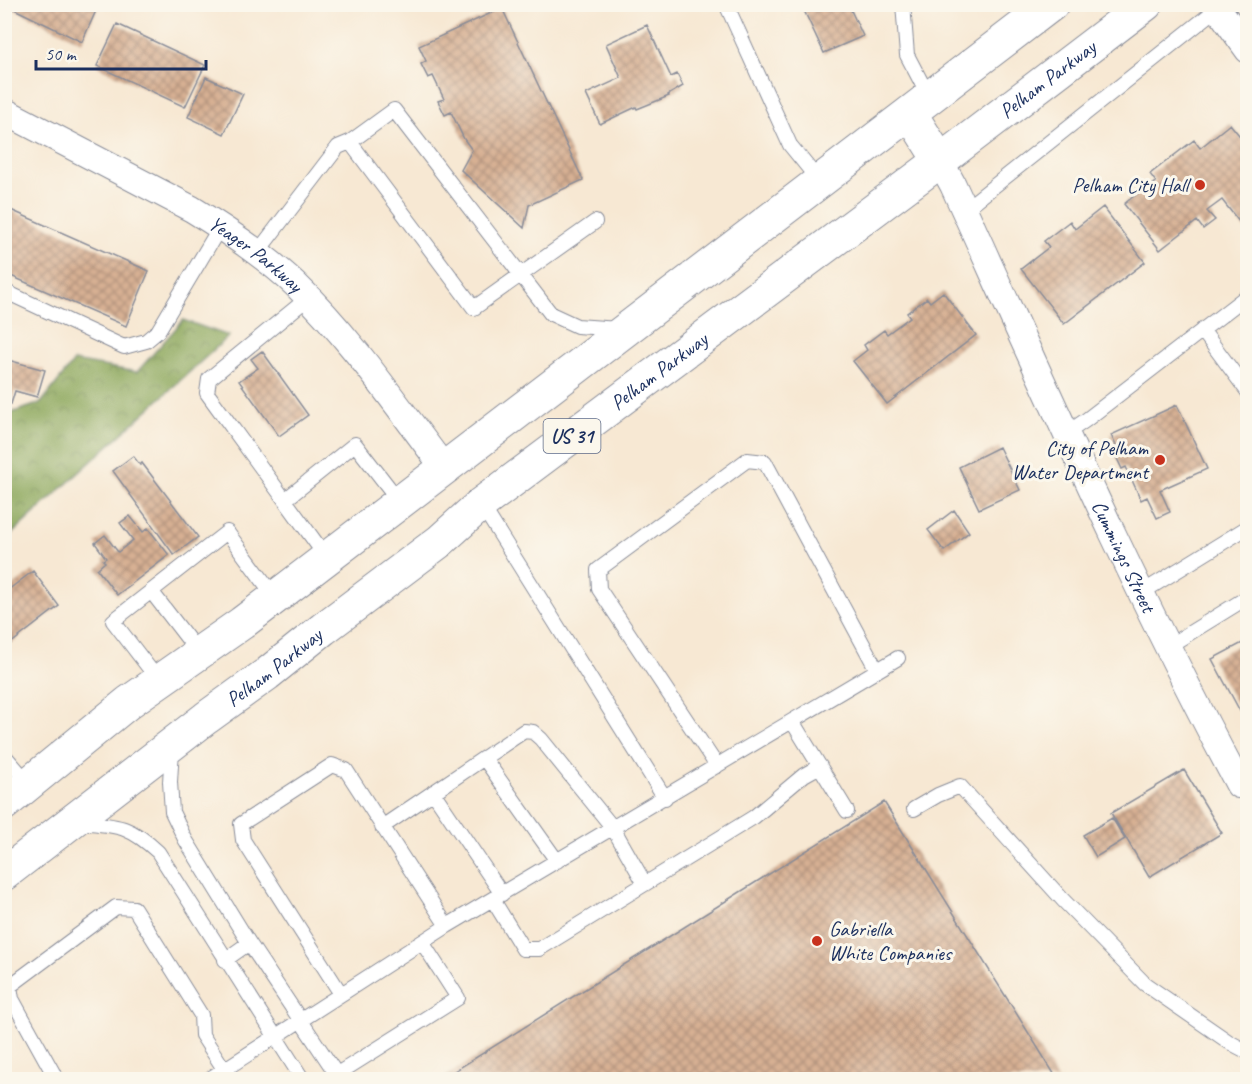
<svg xmlns="http://www.w3.org/2000/svg" width="1252" height="1084" font-family="Caveat,sans-serif">
	<style>
		.forest { fill: url(#forest-crowns); stroke: #526a5a; stroke-width: 1.5 }
		.building { fill: url(#building-cross-hatch) }
		.lines { fill: none; stroke-linecap: round; stroke-linejoin: round }
		.lane-casing { stroke: #898c98; stroke-width: 16 }
		.street-casing { stroke: #898c98; stroke-width: 28 }
		.primary-casing { stroke: #898c98; stroke-width: 35 }
		.lane { stroke: #fff; stroke-width: 14 }
		.street { stroke: #fff; stroke-width: 26 }
		.primary { stroke: #fff; stroke-width: 33 }
		.poi-dot { fill: #c8321e; stroke: #fbf7ec; stroke-width: 2 }
		.labels { text-anchor: middle; dominant-baseline: central; stroke-width: 6; stroke-linejoin: round; paint-order: stroke }
		.shield { fill: #fbf7ec; stroke: #5e6b89; stroke-width: 1.5 }
		.shield-label { font-size: 20px; font-weight: bold; fill: #1b2f5e }
		.street-label { font-size: 21px; fill: #1b2f5e; stroke: #fbf7ec }
		.poi-label { font-size: 21px; fill: #1b2f5e; stroke: #fbf7ec; text-anchor: end }
	</style>
	<defs>
		<pattern id="forest-crowns" width="20" height="18" patternUnits="userSpaceOnUse" patternTransform="scale(1.5)"><rect width="20" height="18" fill="#88a456"/><path d="M2 6a3 3 0 1 1 6 0M12 15a3 3 0 1 1 6 0" fill="none" stroke="#6e864a"/></pattern>
		<pattern id="building-cross-hatch" width="8" height="8" patternUnits="userSpaceOnUse" patternTransform="scale(1.5)"><rect width="8" height="8" fill="#d7b093"/><path d="M0 0l8 8M0 8l8-8" fill="none" stroke="#ae907b"/></pattern>
	</defs>
	<rect width="100%" height="100%" fill="#fbf7ec"/>
	<filter id="ink" filterUnits="userSpaceOnUse"><feTurbulence type="fractalNoise" baseFrequency=".0167" numOctaves="2"/><feDisplacementMap in="SourceGraphic" scale="12" xChannelSelector="R" yChannelSelector="G"/><feConvolveMatrix kernelMatrix="1 2 1 2 8 2 1 2 1" color-interpolation-filters="sRGB"/></filter>
	<filter id="wash" filterUnits="userSpaceOnUse"><feTurbulence type="fractalNoise" baseFrequency=".008" numOctaves="4" result="noise"/><feDisplacementMap in="SourceGraphic" scale="24" xChannelSelector="R" yChannelSelector="G"/><feGaussianBlur stdDeviation="1.35" result="paint"/><feColorMatrix in="noise" values="0 0 0 0 0 0 0 0 0 0 0 0 0 0 0 0 0 1.4 0 .05"/><feComposite in="paint" operator="in"/></filter>
	<g filter="url(#wash)">
		<rect width="100%" height="100%" fill="#f7e8d3"/>
		<path class="forest" d="M183 320 229 336 5 540V415L41 403 74 361 137 372Z"/>
		<g id="blocks">
			<path class="building" d="M4 4H99L82 42Z
				M801 4H848L863 36 824 53Z
				M502 8 583 180 529 205 524 228 461 170 472 150 464 139 451 112 445 115 438 101 444 99 433 76 428 78 421 64 426 61 419 46Z
				M117 24 205 65 185 107 97 66Z
				M647 25 671 77 677 74 683 86 668 95 669 96 637 109 636 107 600 124 586 94 621 78 606 44Z
				M206 77 243 94 224 134 188 117Z
				M1230 124 1248 146V233L1222 200 1207 211 1215 220 1203 229 1197 221 1160 250 1124 204 1144 188 1146 190 1156 182 1150 174 1194 140 1200 148Z
				M4 207 149 271 126 326 4 273Z
				M1103 207 1145 262 1064 324 1021 269 1049 247 1044 241 1070 221 1075 229Z
				M943 292 976 335 887 404 853 361 867 350 864 345 884 330 887 334 910 317 907 313 927 298 930 302Z
				M262 351 308 415 279 436 239 381 258 368 251 359Z
				M4 359 45 370 37 397 15 391 11 404 4 402Z
				M1177 405 1207 469 1160 490 1170 512 1157 518 1147 497 1141 500 1126 467 1122 469 1114 452 1118 450 1111 435Z
				M999 447 1020 490 979 509 959 467Z
				M133 456 140 465 142 463 198 537 174 555 113 471Z
				M954 510 969 532 944 551 928 530Z
				M130 516 143 532 148 528 169 555 117 595 97 569 105 562 103 560 106 558 95 543 105 535 118 552 133 540 120 523Z
				M33 571 59 606 6 647 4 593Z
				M1248 640V726L1212 659Z
				M1184 770 1222 833 1149 877 1111 813Z
				M884 802 1058 1080H440Z
				M1112 818 1125 839 1096 857 1083 835Z"/>
		</g>
	</g>
	<g filter="url(#ink)">
		<use href="#blocks" fill-opacity="0" stroke="#898c98" stroke-width="1.5"/>
		<g class="lines">
			<g class="lane-casing">
				<path id="lane" d="M726 4 790 145 820 182
					M903 4 907 55 930 99
					M350 142 394 110 551 314 577 326 618 329
					M964 210 1218 8
					M257 253 338 147 350 142 474 308 595 222
					M4 291 124 347 146 341 158 331 220 227
					M308 298 209 379 207 393 327 558
					M1202 330 1248 392
					M1067 433 1086 420 1248 295
					M285 500 355 444 400 502
					M481 504 665 798
					M151 591 198 652
					M1141 593 1248 527
					M1167 647 1248 597
					M159 681 113 621 227 532 275 597
					M792 721 847 811
					M172 749 170 782 172 812 185 839 249 943 337 1075
					M4 755 30 785
					M484 758 557 861
					M717 766 599 589 598 570 747 460 765 462 877 670
					M433 792 502 894
					M914 809 938 795 960 786 1063 900 1145 984 1229 1042 1248 1052
					M78 822C117 826 128 824 158 852L303 1080
					M382 827 524 731 533 732 541 739 613 828 645 884
					M493 900 523 949H539L754 817 804 775 820 766
					M225 960 249 943
					M341 994 243 840 241 824 332 765 346 770 447 926
					M331 1078 458 998 422 942
					M57 1080 12 999 10 986 116 907 134 908 201 1015 202 1035 224 1069
					M208 1080 447 926 898 658"/>
			</g>
			<g class="street-casing">
				<g id="street">
					<path d="M1215 4 1248 50"/>
					<path id="s1" d="M4 111 192 209C228 231 264 255 295 284 352 339 397 406 445 469"/>
					<path id="s2" d="M940 161 953 185C1045 387 1134 590 1239 785"/>
				</g>
			</g>
			<g class="primary-casing">
				<g id="primary">
					<path d="M910 113 940 161"/>
					<path d="M4 804 129 702 242 623 1052 4"/>
					<path id="s3" d="M4 874 206 718 267 674 323 629 440 541 481 504 940 161 1146 4"/>
				</g>
			</g>
			<use href="#lane" class="lane"/>
			<use href="#street" class="street"/>
			<use href="#primary" class="primary"/>
		</g>
	</g>
	<g class="poi-dot">
		<circle cx="1200" cy="185" r="6"/>
		<circle cx="1160" cy="460" r="6"/>
		<circle cx="817" cy="941" r="6"/>
	</g>
	<g class="labels">
		<rect class="shield" x="543.5" y="419" width="57" height="34" rx="4.5"/>
		<g class="shield-label">
			<text x="572" y="436">US 31</text>
		</g>
		<g class="street-label">
			<text stroke="none"><textPath href="#s3" startOffset="1312">Pelham Parkway</textPath></text>
			<text stroke="none"><textPath href="#s1" startOffset="290">Yeager Parkway</textPath></text>
			<text stroke="none"><textPath href="#s3" startOffset="826">Pelham Parkway</textPath></text>
			<text stroke="none"><textPath href="#s2" startOffset="436">Cummings Street</textPath></text>
			<text stroke="none"><textPath href="#s3" startOffset="340">Pelham Parkway</textPath></text>
		</g>
		<g class="poi-label">
			<text x="1188" y="185">Pelham City Hall</text>
			<text x="1148" y="448">City of Pelham<tspan x="1148" dy="24">Water Department</tspan></text>
			<text x="829" y="929" text-anchor="start">Gabriella<tspan x="829" dy="24">White Companies</tspan></text>
		</g>
	</g>
	<rect width="1252" height="1084" fill="none" stroke="#fbf7ec" stroke-width="24"/>
	<path d="M36 60v9h170v-9" fill="none" stroke="#1b2f5e" stroke-width="3"/>
	<text x="45" y="60" font-size="18" fill="#1b2f5e" stroke="#fbf7ec" stroke-width="4.5" paint-order="stroke">50 m</text>
</svg>
